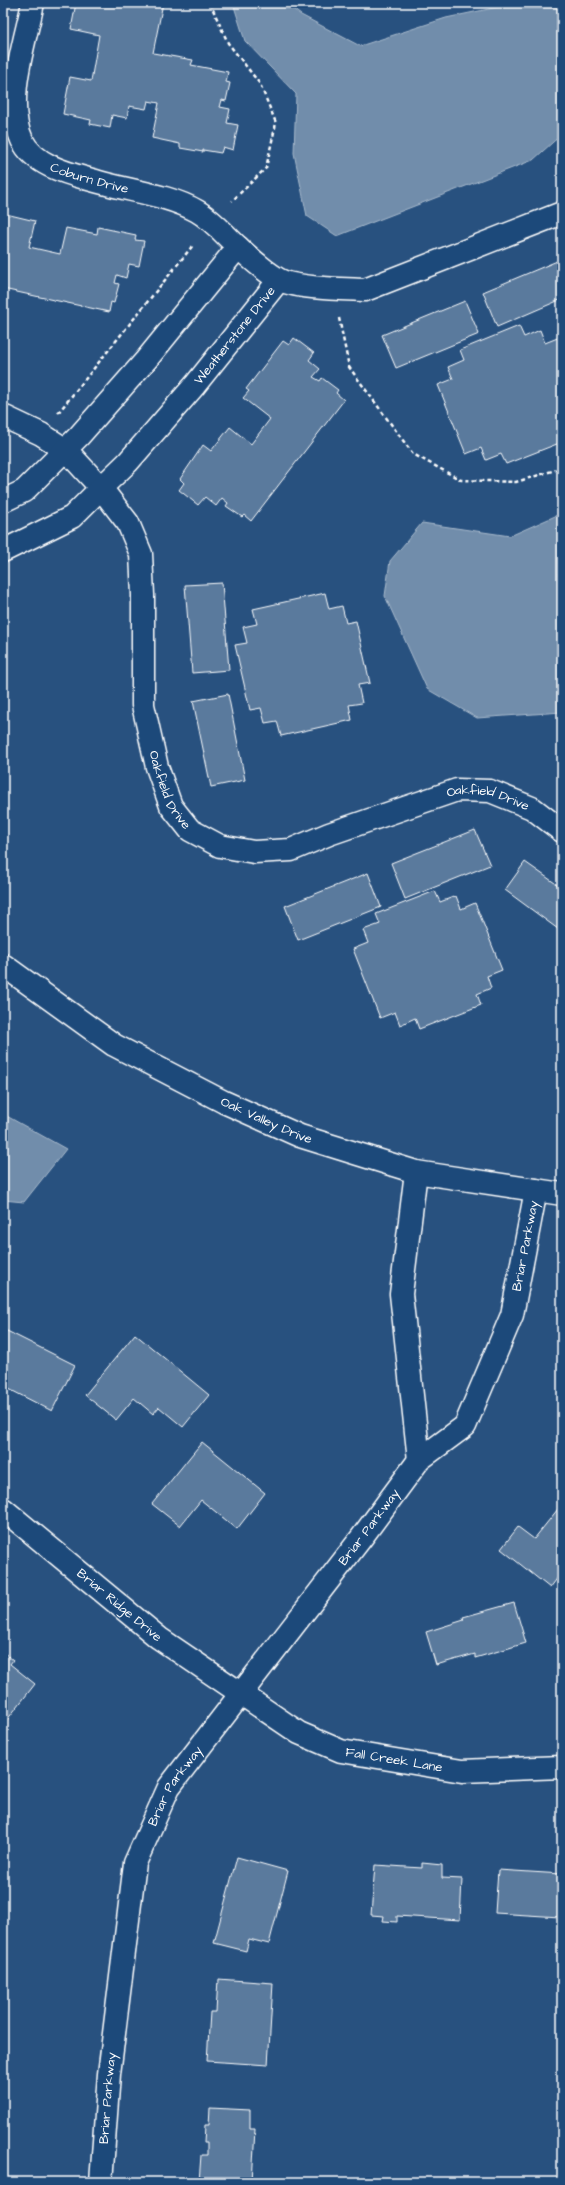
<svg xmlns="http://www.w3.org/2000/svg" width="565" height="2185" font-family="'Architects Daughter',sans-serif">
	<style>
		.water { fill: #718dab; stroke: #aabbcd }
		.building { fill: #5a7a9d; stroke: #fff }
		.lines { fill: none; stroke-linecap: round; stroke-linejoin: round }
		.minor-casing { stroke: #fff; stroke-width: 25 }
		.path { stroke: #fff; stroke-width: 2.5; stroke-dasharray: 4 3; stroke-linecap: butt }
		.minor { stroke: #1f4a7a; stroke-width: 22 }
		.labels { text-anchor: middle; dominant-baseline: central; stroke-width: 3.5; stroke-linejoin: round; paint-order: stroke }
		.street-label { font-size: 13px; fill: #fff; stroke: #1f4a7a }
	</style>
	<rect width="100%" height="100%" fill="#28517f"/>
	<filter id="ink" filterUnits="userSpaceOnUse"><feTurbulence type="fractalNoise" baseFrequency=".025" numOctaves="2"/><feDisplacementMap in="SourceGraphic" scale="8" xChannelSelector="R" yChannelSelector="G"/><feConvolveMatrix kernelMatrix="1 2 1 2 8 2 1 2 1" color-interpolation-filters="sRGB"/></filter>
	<g filter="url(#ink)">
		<path class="water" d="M233 3H285L301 15 360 46 446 18 517 3H559L562 4V134L533 160 337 236 307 216 294 153 296 94 245 41Z
			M562 513V712L477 718 427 689 385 596 390 561 422 523 510 536Z
			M3 1114 66 1149 24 1202 3 1200Z"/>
		<path class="building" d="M76 3H163L153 53 193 60 191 65 228 72 226 82 230 83 226 101 222 100 220 107 230 109 227 123 238 125 233 150 223 147 221 153 203 150V152L180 148V144L152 138 159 103 148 101 146 109 129 106 127 118 112 115 110 128 90 124 91 120 63 114 70 77 91 81 99 35 71 29Z
			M3 203 8 205 6 214 35 221 29 247 60 254 66 228 97 234 98 227 136 235 135 240 144 241 139 266 129 264 126 278 117 275 115 283 119 284 114 303 111 302 109 312 3 289Z
			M562 259V299L497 327 483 292Z
			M465 301 479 334 396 368 382 335Z
			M519 326 524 337 540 330 545 343 560 337 562 344V442L506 464 501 454 486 460 481 448 466 454 438 385 453 379 448 367 464 360 460 350Z
			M294 338 314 353 309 360 320 369 313 377 320 381 322 378 338 390 336 393 344 400 251 521 244 515 242 517 226 506 228 503 222 498 216 506 205 497 198 505 179 490 184 483 180 479 203 445 211 451 230 427 251 444 270 419 243 398 249 391 246 389 283 341 289 345Z
			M222 583 229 670 192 673 185 585Z
			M325 593 329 609 342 606 346 623 356 621 370 683 358 685 362 703 349 705 352 720 281 736 277 721 265 723 261 708 250 710 235 645 247 643 243 627 257 624 253 609Z
			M228 694 245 780 211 787 193 701Z
			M475 830 490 865 405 899 391 863Z
			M525 862 562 888V932L505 890Z
			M368 873 381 907 298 940 285 906Z
			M435 891 440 902 456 896 461 909 475 903 502 970 487 976 491 988 477 994 481 1005 419 1029 415 1018 400 1025 395 1012 380 1018 353 949 368 943 363 930 380 924 376 914Z
			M562 983V1005L557 1003Z
			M3 1329 75 1365 52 1411 3 1386Z
			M135 1334 209 1395 183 1427 159 1407 153 1414 134 1398 116 1420 85 1395Z
			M202 1442 265 1493 237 1529 201 1500 180 1526 152 1504Z
			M562 1504V1572L550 1588 501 1549 518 1527 534 1539Z
			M514 1603 526 1643 475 1658V1654L436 1665 426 1632 464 1620 463 1617Z
			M3 1652 13 1660 10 1664 35 1684 3 1725Z
			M237 1857 288 1871 269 1944 249 1939 246 1951 214 1943Z
			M422 1863 442 1865V1878L462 1879 460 1920 397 1916V1922L383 1921 384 1916 371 1915 375 1865 422 1868Z
			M498 1870 562 1874V1915L560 1914V1917L495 1913Z
			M218 1979 273 1983 268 2065 207 2061 210 2012H216Z
			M210 2108 250 2110V2129H255L252 2182H199L201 2155H207V2143H204L205 2125H209Z"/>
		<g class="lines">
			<g class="minor-casing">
				<g id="minor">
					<path id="s1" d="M33 3C25 42 4 102 22 140 35 167 71 174 99 182 130 191 169 195 197 211 213 220 225 235 238 247 250 258 264 271 278 279 295 289 345 289 365 290L562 213"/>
					<path id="s2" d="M3 416 41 434 66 450 101 488 128 523 141 554 143 595V705L157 767 171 806 190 830 220 846 254 852 291 850 329 834 457 790 490 791 532 808 562 831"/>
					<path d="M3 501 24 491 79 436 146 360 238 247"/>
					<path id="s3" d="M3 551 72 517 101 488 128 462 195 385 279 280"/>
					<path id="s4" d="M3 965 114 1045 224 1102 300 1136 416 1172 562 1194"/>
					<path d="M416 1172 401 1294 419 1460"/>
					<path id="s5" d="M3 1509 159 1638 299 1733 341 1751 462 1771 562 1767"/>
					<path id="s6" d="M101 2182 109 2074 135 1863 169 1787 362 1537 419 1460 465 1426 512 1315 536 1190"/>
				</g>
			</g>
			<path class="path" d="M210 3 228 43 260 84 276 123 266 168 232 201
				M339 318 349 367 413 454 461 480 516 482 562 468
				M58 413 194 244"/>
			<use href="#minor" class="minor"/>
		</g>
	</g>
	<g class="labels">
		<g class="street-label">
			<text stroke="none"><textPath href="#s1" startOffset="220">Coburn Drive</textPath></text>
			<text stroke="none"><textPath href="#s3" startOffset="321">Weatherstone Drive</textPath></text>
			<text stroke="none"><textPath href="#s2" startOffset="442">Oakfield Drive</textPath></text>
			<text stroke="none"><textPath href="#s2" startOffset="802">Oakfield Drive</textPath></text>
			<text stroke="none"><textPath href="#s4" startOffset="307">Oak Valley Drive</textPath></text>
			<text stroke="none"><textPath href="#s6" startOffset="1064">Briar Parkway</textPath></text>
			<text stroke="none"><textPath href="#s6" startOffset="732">Briar Parkway</textPath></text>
			<text stroke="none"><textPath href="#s5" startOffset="151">Briar Ridge Drive</textPath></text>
			<text stroke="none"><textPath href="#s5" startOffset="471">Fall Creek Lane</textPath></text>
			<text stroke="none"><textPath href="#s6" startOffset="408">Briar Parkway</textPath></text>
			<text stroke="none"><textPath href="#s6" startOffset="84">Briar Parkway</textPath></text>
		</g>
	</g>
	<rect width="565" height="2185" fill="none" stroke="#1f4a7a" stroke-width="16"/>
	<rect x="8" y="8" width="549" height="2169" fill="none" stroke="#fff" stroke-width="1.5" filter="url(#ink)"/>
</svg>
